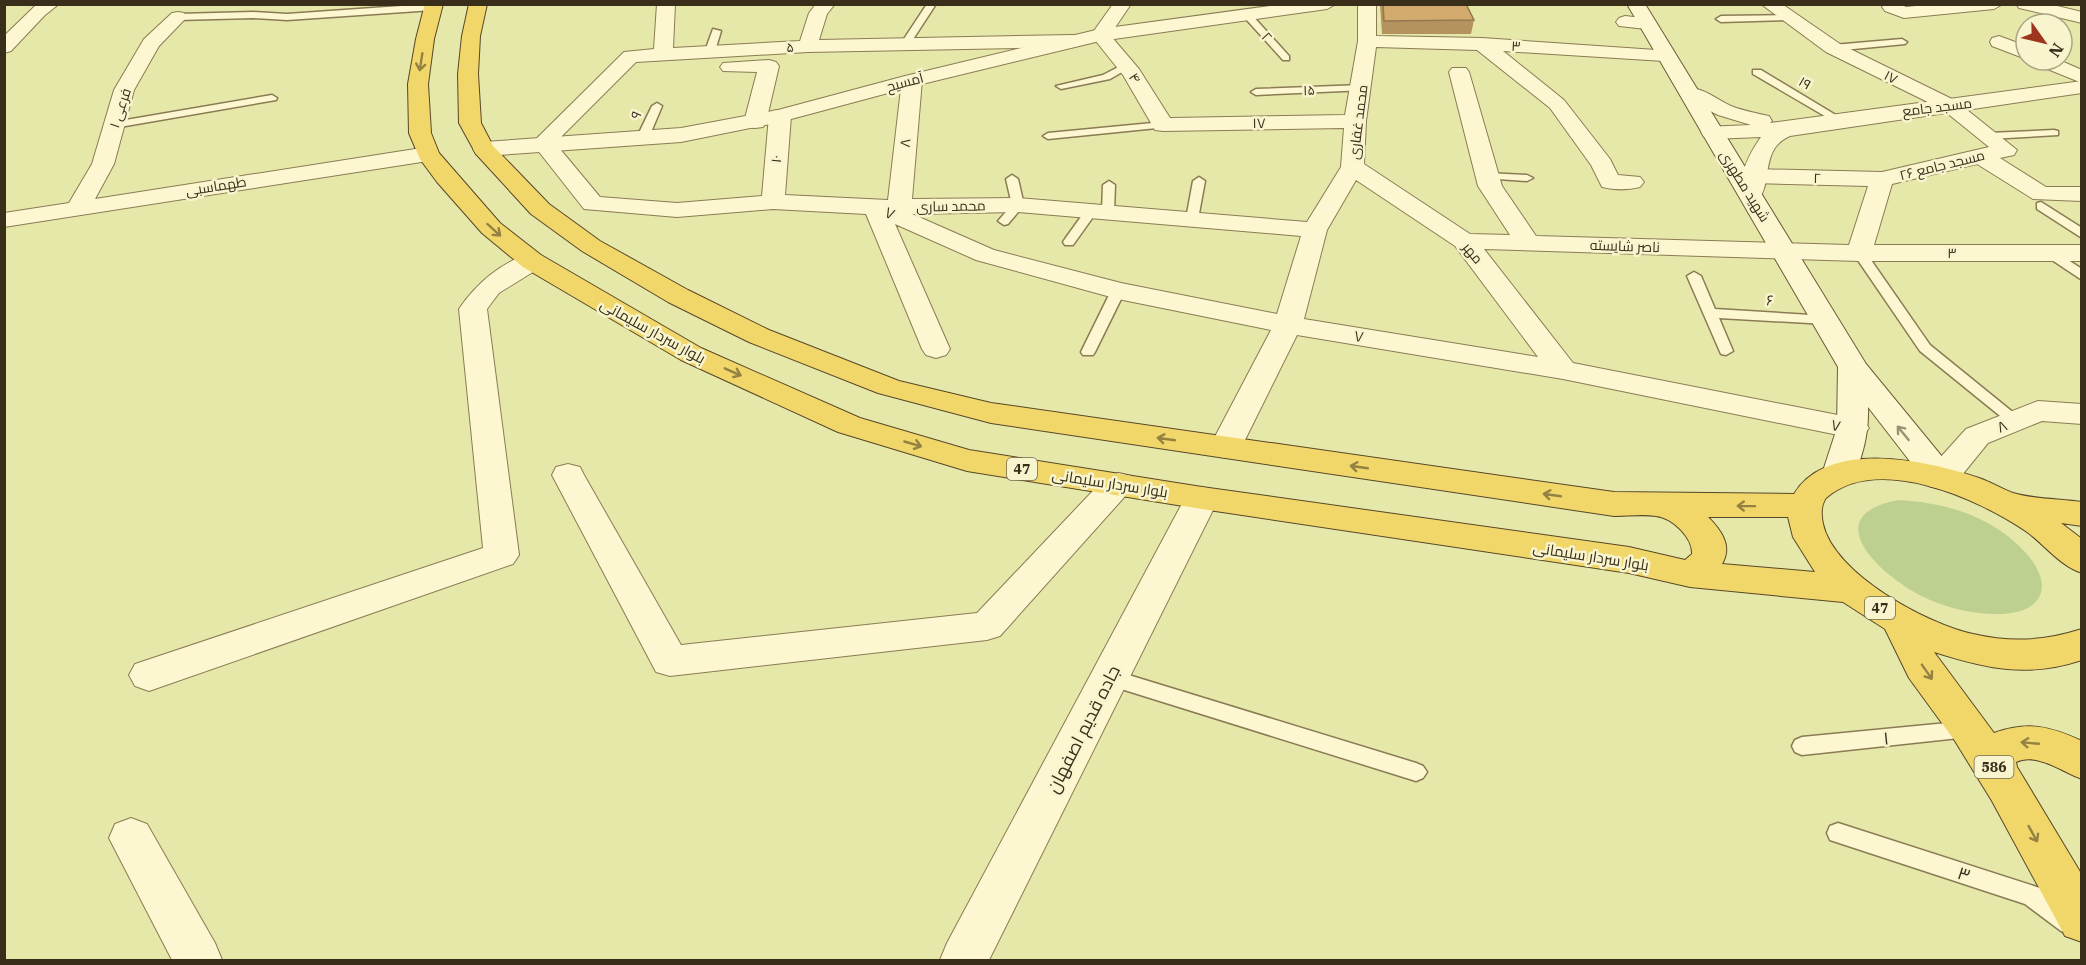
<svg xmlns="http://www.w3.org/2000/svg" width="2086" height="965" font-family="'IBM Plex Serif',Cairo,serif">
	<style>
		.farmland { fill: #e6e8a9; fill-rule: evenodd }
		.green { fill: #bdd090 }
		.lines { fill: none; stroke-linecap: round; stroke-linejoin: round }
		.service-casing { stroke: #8a7b54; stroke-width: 3 }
		.minor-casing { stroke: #8a7b54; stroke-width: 2 }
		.tertiary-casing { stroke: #8a7b54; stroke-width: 2 }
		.secondary-casing { stroke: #6c5c38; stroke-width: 2 }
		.trunk-casing { stroke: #574729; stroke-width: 2 }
		.service { fill: #fcf7d0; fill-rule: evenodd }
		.minor { fill: #fcf7d0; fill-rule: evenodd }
		.tertiary { fill: #fcf7d0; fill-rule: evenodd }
		.secondary { fill: #fcf7d0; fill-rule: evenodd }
		.trunk { fill: #f1d66a; fill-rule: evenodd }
		.wall { fill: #b5935f }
		.building { fill: #d3ab6f; stroke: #94784e; stroke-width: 1.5 }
		.oneway { stroke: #948242 }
		.oneway2 { stroke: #9a9275 }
		.labels { text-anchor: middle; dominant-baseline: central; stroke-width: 5; stroke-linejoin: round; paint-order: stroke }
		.far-street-label { font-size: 14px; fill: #382e1a; stroke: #f8f4cd }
		.shield { fill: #f8f4cd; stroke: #726950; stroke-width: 1.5 }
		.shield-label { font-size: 14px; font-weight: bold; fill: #382e1a }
		.street-label { font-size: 15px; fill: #382e1a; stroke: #f8f4cd }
		.near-street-label { font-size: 18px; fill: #382e1a; stroke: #f8f4cd }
	</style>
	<rect width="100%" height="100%" fill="#f1ebbc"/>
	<path class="farmland" d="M5 5H2081V960H5ZM2026 24H2062V60H2026Z"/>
	<path class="green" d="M1898 500C1936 502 1974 511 2005 534 2061 576 2054 622 1978 613 1956 610 1933 603 1914 592 1874 569 1820 515 1898 500Z"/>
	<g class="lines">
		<g class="service-casing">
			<path id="service" d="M430 4 437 7 433 10 287 20 253 18 178 20 173 17 178 14 253 12 287 14Z
				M927 4H936L908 47H902L900 45Z
				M1245 14H1251L1289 56V60H1283L1245 18Z
				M1789 15V19L1786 20 1721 22 1716 19 1721 16Z
				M713 29 721 31 715 51 710 54 705 51Z
				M1902 39 1907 42 1905 44 1833 51 1828 48 1833 45Z
				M1126 63 1131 66 1129 68 1110 79 1061 89 1056 86 1103 75Z
				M1753 70H1761L1844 120 1839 123 1835 122 1753 74Z
				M1362 85 1366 86V90L1256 95 1251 92 1256 89Z
				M272 95 277 98 276 100 114 128 109 125 114 122Z
				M657 103 662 106 649 137 647 139H639L637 137 652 106Z
				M1163 122 1167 123V127L1048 139 1043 136 1048 133Z
				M2054 130 2058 131V135L1989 139 1984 136 1989 133Z
				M1487 173 1527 175 1533 178 1527 181 1483 178V174Z
				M1012 175 1018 179 1024 205 1008 224 1004 225 998 221 1012 205 1006 179Z
				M1199 177 1205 181 1198 219 1192 223 1186 219 1193 181Z
				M1109 181 1115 185 1114 211 1108 215 1102 211 1103 185Z
				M2041 202 2082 228V238L2037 209V203Z
				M1092 206 1098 210 1073 245H1065L1063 242 1065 239 1088 207Z
				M1859 249 1864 250 1930 345 2020 418 2023 421 2020 424H2010L1920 351 1853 253Z
				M2051 249 2082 269V280L2046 256 2045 253Z
				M1694 272 1701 276 1715 309 1827 316 1834 320 1827 324 1719 318 1733 351 1726 355 1721 354 1687 276Z
				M1118 287 1125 291 1095 352 1093 355H1083L1081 352 1111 291Z
				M1109 669 1416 763 1423 766 1427 772 1423 778 1416 781 1102 683 1099 677 1102 671Z
				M1968 721 1975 723 1978 729 1975 735 1968 737 1802 755 1795 752 1792 746 1795 740 1802 737Z
				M1838 823 2040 888 2077 915 2081 923 2077 931 2069 934 2061 931 2025 904 1830 840 1827 833 1830 826Z"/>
		</g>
		<g class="minor-casing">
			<path id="minor" d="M37 4H59L45 15 11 51 4 53V36Z
				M657 4H675L673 48 800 41 809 13 816 4H835L827 14 819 40 1073 35 1080 37 1082 41 1080 45 1073 47 808 52 636 62 555 143 600 197 677 203 762 196 769 116 772 111 780 110 788 111 791 116 785 195 888 200 902 80 905 76H919L922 80 912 199 1018 198 1307 222 1341 167 1344 128 1163 131 1155 130 1123 75 1091 35 1113 4H1131L1110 35 1139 69 1170 118 1345 115 1358 41V4H1376V36L1482 38 1671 51 1674 55 1671 59 1664 61 1503 51 1564 100 1610 159 1618 175 1640 177 1644 182 1640 187C1628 190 1614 190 1602 187L1591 165 1550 108 1477 50 1376 47 1366 121 1364 164 1470 234 1510 235 1478 186 1449 72 1452 68H1466L1469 72 1502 186 1536 236 1849 245 1868 186 1752 183 1744 181 1740 176 1744 171 1752 169 1882 172 1989 147 1942 109 1826 52 1761 4H1782L1840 44 1956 101 2017 150 2014 155 2000 158 2046 187H2082V201L2033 199 1977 164 1892 184 1874 245H2082V261H1859L1484 249 1573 363 1853 418 1864 421 1869 428 1864 435 1853 438 1563 379 1297 335 1241 448 1236 455 1225 458 1214 455 1209 448 1271 330 1118 299 976 260 895 224 950 349 946 355 936 358 926 355 922 349 866 214 773 209 677 217 584 209 532 143 624 52 654 49ZM1356 180 1455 246 1538 357 1304 319 1327 230ZM1018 212 1301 236 1277 314 1121 283 994 250 912 214Z
				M1884 4H1900L1906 7 1935 4H2003L1994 9 1904 18 1885 11 1882 7Z
				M178 12 184 13 187 17 159 46 134 90 114 164 95 199 428 147 436 149 439 154 436 159 428 161 4 227V213L69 203 92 164 114 90 144 39 172 13Z
				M1625 16 1652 19 1655 23 1652 27 1646 29 1619 26 1616 22 1619 18Z
				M1999 36 2026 46V59L1992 46 1990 42 1992 38Z
				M769 60 776 62 779 66 766 122 763 127 755 128 747 127 744 122 757 72 723 71 720 67 723 63Z
				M2032 60H2059L2082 70V83L2035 64Z
				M532 253 541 255 545 261 541 267 499 293 487 309 519 555 513 564 149 691 135 686 129 675 135 664 483 548 459 309C476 284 502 261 532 253Z
				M2038 401 2082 404V424L2042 421 1988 443 1953 486 1941 489 1929 486 1925 478 1929 470 1966 429Z
				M568 464 580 467 584 475 681 645 977 613 1107 476 1119 473 1131 476 1136 484 1000 636 987 640 670 676 656 672 552 475 556 467Z
				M131 818 147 824 215 943 222 960H172L109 838 115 824Z"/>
		</g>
		<g class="tertiary-casing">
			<path id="tertiary" d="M1284 4H1336L1327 9 1100 41 918 85 780 122 681 142 484 156 476 154 473 149 476 144 484 142 681 128 778 110 905 76 1100 29Z
				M2016 4H2049L2082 12V23L2019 8Z
				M2082 81V93L1790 136C1760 149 1773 180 1759 199L1751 201 1743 199 1739 194C1741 172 1748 155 1761 137L1712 139 1704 137 1701 132 1704 127 1751 125 1718 115 1682 97 1679 93 1682 89C1699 84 1716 99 1731 106 1743 111 1756 113 1769 116L1772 121 1770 123Z
				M1202 487 1214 490 1219 498 989 960H940L947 943 1185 498 1190 490Z"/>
		</g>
		<g class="secondary-casing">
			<path id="secondary" d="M1627 4H1645L1866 364 1953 470 1957 478 1953 486 1941 489 1929 486 1868 407C1869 431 1863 460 1850 482L1838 485 1826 482 1822 474 1837 428 1838 367Z"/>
		</g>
		<g class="trunk-casing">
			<path id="trunk" d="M425 4H443L434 39 428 84 431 133 439 153 500 223 541 255 701 348 860 418 969 450 1202 487 1629 547 1685 560 1692 554C1693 538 1673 518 1656 516 1643 514 1628 516 1614 516L991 423 878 393 749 342 668 302 582 251 531 214 476 154 459 123 458 74 462 36 469 4H487L480 36 478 74 481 123 493 146 549 204 600 241 688 290 769 330 899 381 991 403 1614 492 1794 494C1828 438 1929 461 1979 478 1991 482 2002 489 2013 493 2032 499 2061 499 2082 502V526L2061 523 2082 539V573C2060 566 2045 545 2027 532 1979 499 1878 453 1826 498 1821 505 1821 515 1823 524 1834 574 1927 624 1973 634 2012 643 2044 641 2082 629V660C2027 678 1988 669 1934 652L1994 733C2028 721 2049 726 2082 741V779C2062 772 2037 752 2016 762L2017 767 2082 875V942L2065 936 1992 801 1955 741 1909 678 1885 629 1843 602 1690 587 1629 573 1202 509 967 471 838 432 681 360 523 267 482 233 437 182 420 159 409 133 408 84 416 39ZM1708 517H1788L1793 537 1815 572 1722 564C1733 546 1721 530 1708 517Z"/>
		</g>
		<use href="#service" class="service"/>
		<use href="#minor" class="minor"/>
		<use href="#tertiary" class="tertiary"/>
		<use href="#secondary" class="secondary"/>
		<use href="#trunk" class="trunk"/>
	</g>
	<path class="wall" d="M1380 4H1466L1474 20 1471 34H1382Z"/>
	<path class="building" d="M1383 4H1466L1474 20 1384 21Z"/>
	<defs><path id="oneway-shaft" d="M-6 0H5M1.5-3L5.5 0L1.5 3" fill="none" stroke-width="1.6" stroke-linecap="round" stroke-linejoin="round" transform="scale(1.5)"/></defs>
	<g class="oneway">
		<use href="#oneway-shaft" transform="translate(421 62) rotate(99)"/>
		<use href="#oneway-shaft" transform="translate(494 230) rotate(42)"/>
		<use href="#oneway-shaft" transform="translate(733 372) rotate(24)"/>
		<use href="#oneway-shaft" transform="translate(1166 439) rotate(-172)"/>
		<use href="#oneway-shaft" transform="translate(913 444) rotate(16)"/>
		<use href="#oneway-shaft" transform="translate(1359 467) rotate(-172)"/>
		<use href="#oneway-shaft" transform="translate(1552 495) rotate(-172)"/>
		<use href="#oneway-shaft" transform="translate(1746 506) rotate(-179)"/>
		<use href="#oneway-shaft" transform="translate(1927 672) rotate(55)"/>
		<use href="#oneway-shaft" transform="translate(2030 743) rotate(-175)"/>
		<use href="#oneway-shaft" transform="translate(2033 834) rotate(61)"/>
	</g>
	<use class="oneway2" href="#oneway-shaft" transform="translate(1903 433) rotate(-129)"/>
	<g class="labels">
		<g class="far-street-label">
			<text transform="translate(1267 37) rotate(48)">۲</text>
			<text transform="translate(1516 46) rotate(3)">۳</text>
			<text transform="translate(790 47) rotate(-3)">۵</text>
			<text transform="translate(1891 77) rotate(27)">۱۷</text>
			<text transform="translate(1135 78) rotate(56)">۴</text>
			<text transform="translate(905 82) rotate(-15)">آمسیح</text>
			<text transform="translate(1805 83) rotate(30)">۱۹</text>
			<text transform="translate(1309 90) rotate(-2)">۱۵</text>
			<text transform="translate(1937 107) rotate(-7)">مسجد جامع</text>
			<text transform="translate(120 108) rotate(-72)">فرعی ۱</text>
			<text transform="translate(636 115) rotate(-66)">۹</text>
			<text transform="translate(1358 122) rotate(-83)">محمد غفاری</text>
			<text transform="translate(1259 123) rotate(-1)">۱۷</text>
			<text transform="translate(905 143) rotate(-84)">۸</text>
			<text transform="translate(776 159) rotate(-85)">۱۰</text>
			<text transform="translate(1942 165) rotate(-14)">۲۶ مسجد جامع</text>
			<text transform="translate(1817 178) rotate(1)">۲</text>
			<text transform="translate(216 186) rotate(-9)">طهماسبی</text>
			<text transform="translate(1745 186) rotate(58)">شهید مطهری</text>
			<text transform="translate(951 206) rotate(-1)">محمد ساری</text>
			<text transform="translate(1625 246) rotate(2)">ناصر شایسته</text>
			<text transform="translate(1473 253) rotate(50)">مهر</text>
			<text x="1952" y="253">۳</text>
		</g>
		<g class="shield">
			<rect x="1007" y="458" width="30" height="22" rx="4.5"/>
			<rect x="1865" y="597" width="30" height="22" rx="4.5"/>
			<rect x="1974.5" y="756" width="39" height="22" rx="4.5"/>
		</g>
		<g class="shield-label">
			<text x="1022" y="469">47</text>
			<text x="1880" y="608">47</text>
			<text x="1994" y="767">586</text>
		</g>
		<g class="street-label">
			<text transform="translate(890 213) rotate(24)">۷</text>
			<text transform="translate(1770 300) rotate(4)">۶</text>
			<text transform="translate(653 331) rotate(29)">بلوار سردار سلیمانی</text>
			<text transform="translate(1359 336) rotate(9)">۷</text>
			<text transform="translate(1836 425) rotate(12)">۷</text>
			<text transform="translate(2002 426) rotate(-23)">۸</text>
			<text transform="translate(1110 483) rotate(9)">بلوار سردار سلیمانی</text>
			<text transform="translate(1591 556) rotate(9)">بلوار سردار سلیمانی</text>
		</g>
		<g class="near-street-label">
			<text transform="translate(1083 729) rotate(-63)">جاده قدیم اصفهان</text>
			<text transform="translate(1886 738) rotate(-6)">۱</text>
			<text transform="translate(1964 874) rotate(18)">۳</text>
		</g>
	</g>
	<rect width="2086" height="965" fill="none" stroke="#382e1a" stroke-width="12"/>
	<g transform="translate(2044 42) rotate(124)"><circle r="28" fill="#f8f4cd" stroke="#aba585" stroke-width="1.5"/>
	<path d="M0-4.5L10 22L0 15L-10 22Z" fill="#9e361f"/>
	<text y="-9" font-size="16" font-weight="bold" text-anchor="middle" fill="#382e1a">N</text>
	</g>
</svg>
